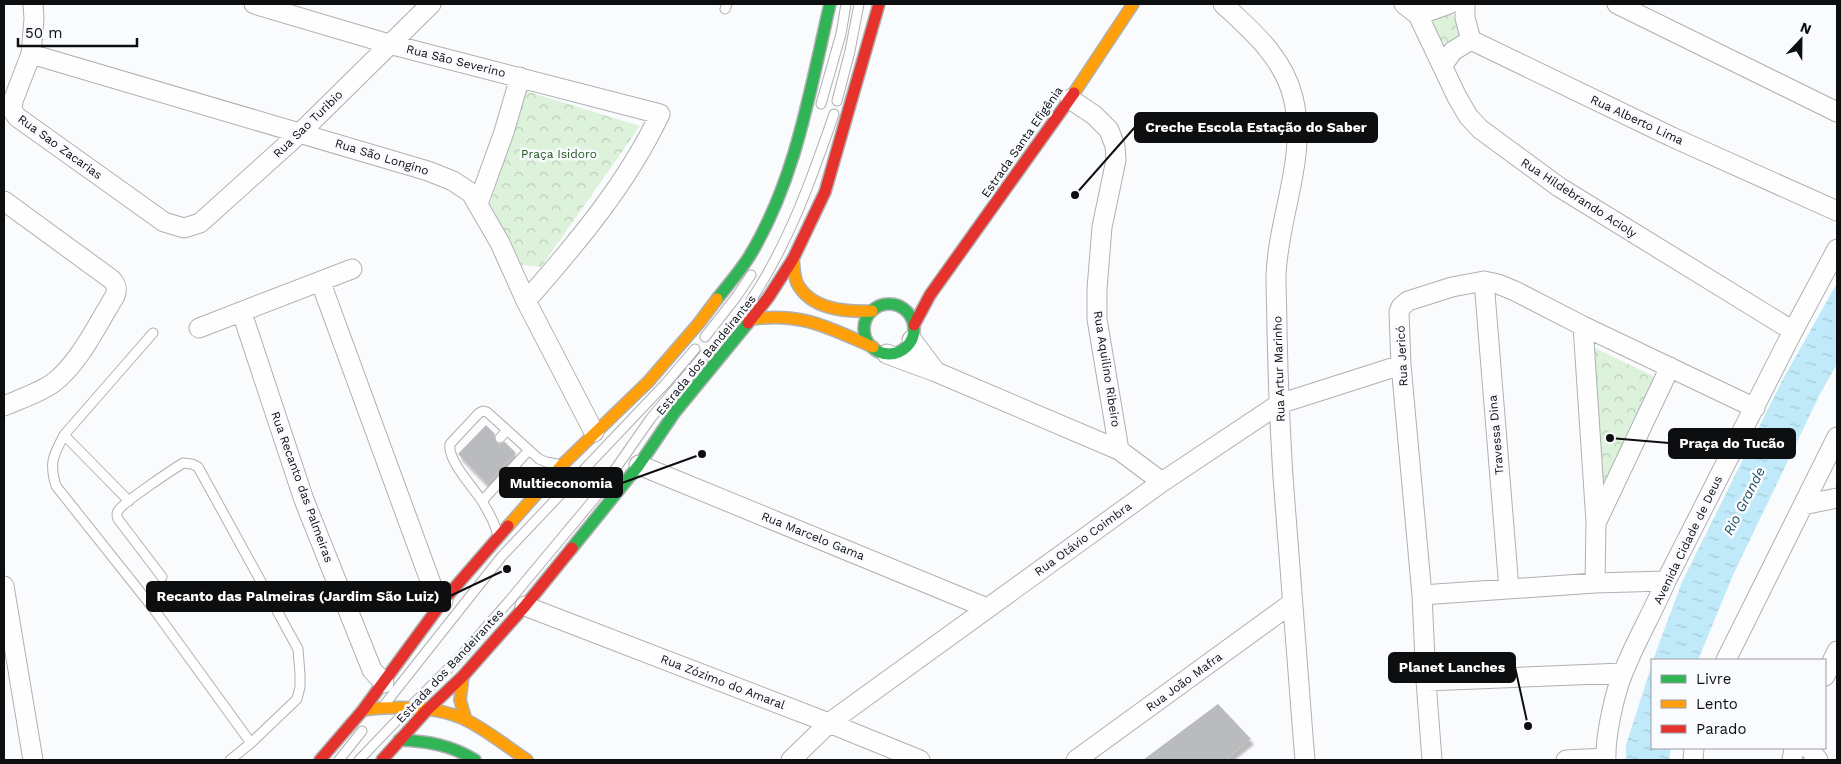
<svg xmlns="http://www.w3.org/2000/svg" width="1841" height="764" font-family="'Work Sans',sans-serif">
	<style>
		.park { fill: url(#park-crowns) }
		.water { fill: url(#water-ripples) }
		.building { fill: #babbbd; filter: url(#shadow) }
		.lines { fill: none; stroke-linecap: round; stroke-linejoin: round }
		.lane-casing { stroke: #afb0b2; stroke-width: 11 }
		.street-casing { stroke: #afb0b2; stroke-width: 21 }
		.fast-casing { stroke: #afb0b2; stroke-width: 14 }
		.slow-casing { stroke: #afb0b2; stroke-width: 14 }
		.jam-casing { stroke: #afb0b2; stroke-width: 14 }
		.lane { stroke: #fefeff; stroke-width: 9 }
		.street { stroke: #fefeff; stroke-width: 19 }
		.fast { stroke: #30b455; stroke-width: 11 }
		.slow { stroke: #ff9f0a; stroke-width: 11 }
		.jam { stroke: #e5322d; stroke-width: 11 }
		.labels { text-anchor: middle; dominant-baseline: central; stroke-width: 5; stroke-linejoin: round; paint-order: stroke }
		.street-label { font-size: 12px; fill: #0d0e10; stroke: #f9fbfe }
		.park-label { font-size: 12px; fill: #1c5716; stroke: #f9fbfe }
		.water-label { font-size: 14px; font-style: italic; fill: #1e4e5d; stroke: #f9fbfe }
		.leader { fill: none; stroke: #0d0e10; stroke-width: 2 }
		.callout-dot { fill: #0d0e10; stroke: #f9fbfe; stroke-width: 2 }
		.callout { fill: #0d0e10; stroke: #0d0e10; stroke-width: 2 }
		.callout-label { font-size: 14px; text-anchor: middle; font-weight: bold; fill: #fff }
	</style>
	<defs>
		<pattern id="park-crowns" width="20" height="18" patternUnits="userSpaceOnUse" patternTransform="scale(1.25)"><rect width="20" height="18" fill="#dcf2da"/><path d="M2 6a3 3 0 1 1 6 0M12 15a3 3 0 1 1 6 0" fill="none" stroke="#bcceba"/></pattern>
		<pattern id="water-ripples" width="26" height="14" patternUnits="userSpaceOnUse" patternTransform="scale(1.25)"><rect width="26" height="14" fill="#c0eafa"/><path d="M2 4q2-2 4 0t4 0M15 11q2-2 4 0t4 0" fill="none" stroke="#a4c8d5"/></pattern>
		<filter id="shadow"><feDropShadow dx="3" dy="5.5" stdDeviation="1" flood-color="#0004"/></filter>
	</defs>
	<rect width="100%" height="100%" fill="#fafbfd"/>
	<path class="park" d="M1447 12 1456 17 1461 31C1457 40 1450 44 1440 42L1430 21 1433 17Z
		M526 91 640 126 541 267 522 265 490 204Z
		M1593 347 1657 378 1595 499Z"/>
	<path class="water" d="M1837 283V364L1820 394 1733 575 1698 660H1653L1682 582 1783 379Z
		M1652 664V748H1671L1669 760H1626V745Z"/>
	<path class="building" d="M486 425 495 434 494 437 496 442 499 444 505 442 516 453 487 484 458 454Z
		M1218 704 1251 739 1225 760H1143Z"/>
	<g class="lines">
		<g class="lane-casing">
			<path id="lane" d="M725 9 727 4
				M837 101 850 51 859 4
				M821 104 841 34 846 4
				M751 300C789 243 812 178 834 114
				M153 333 64 435C53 456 49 463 56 486L153 608 251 743 230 760
				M705 337 737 296 751 275
				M64 435 129 501
				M500 438 507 430
				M482 501 529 450
				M497 532C494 521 488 511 482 501 473 487 447 460 450 444L479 413 483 411 487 412 539 459 546 462 557 464
				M162 577 118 519C117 515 116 514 118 511 122 503 172 470 183 463L192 464 198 467 298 649 300 674V687L297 699 251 743
				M385 704 502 556 666 383 695 349
				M413 704 460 657 510 600 595 498 651 418 705 354
				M339 760 362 731
				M359 760 404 713"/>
		</g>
		<g class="street-casing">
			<path id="street" d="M33 4 34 19 31 54 13 101 12 110 17 117 164 222 184 228 200 223 300 133 431 4
				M254 4 389 44 660 114C627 184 576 244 526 301
				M1223 4C1252 31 1283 57 1293 97 1308 158 1278 215 1276 276 1276 294 1277 313 1277 331 1278 380 1280 429 1283 477 1290 572 1297 666 1305 760
				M1404 4 1418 15 1457 97 1468 116 1480 129 1559 187 1793 331
				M1465 4V18L1471 40 1672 137 1837 211
				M1617 4 1837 112
				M1418 15 1449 4
				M31 54 428 171 453 181 471 193 500 243 526 301 594 432
				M1442 66 1453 51 1471 40
				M1070 99 1094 115 1109 130 1115 146 1116 160 1102 227 1097 289V319L1119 450
				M4 201 111 279C116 284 118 288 115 296 98 323 79 364 53 383 39 393 20 399 4 406
				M478 204 504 132 520 77
				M1484 281 1509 589
				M321 283 432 586 443 601
				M242 313 304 500 372 670 384 683
				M1583 326 1596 522 1595 583
				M199 328 352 269
				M912 340 936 372
				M887 354 936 372 1119 450 1162 482
				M639 465 987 608
				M1803 505 1837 498
				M1597 521 1670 367
				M4 586 33 760
				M1422 595 1595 583 1666 581
				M525 606 829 723 920 760
				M1726 660 1837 437
				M1825 676 1837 651
				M1426 681 1623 673
				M1809 748 1818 760
				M791 760 829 723 1162 482 1279 404 1401 365
				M1076 760 1292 603
				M1432 760 1426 681 1422 595 1401 365 1399 312 1401 307 1408 301 1452 287 1484 281 1498 284 1515 291 1583 326 1755 408
				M1566 760 1605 758
				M1606 760C1605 737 1614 695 1623 673 1635 642 1653 612 1666 581L1793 331 1837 249
				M1693 760 1694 748
				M1792 760 1794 748"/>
		</g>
		<g class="fast-casing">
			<path id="fast" d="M717 299C728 285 740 271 749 257 796 180 810 90 830 4
				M864 329a25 25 0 1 1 50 0a25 25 0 1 1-50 0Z
				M572 548 639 465 675 412 748 323
				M399 740C427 741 451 745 475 760"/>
		</g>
		<g class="slow-casing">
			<path id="slow" d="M1074 93 1133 4
				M793 259C794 267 794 276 797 283 811 310 846 312 872 311
				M753 319C802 312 829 328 873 347
				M508 526 562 465 648 382 699 323 717 299
				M463 676 460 700 466 720
				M363 710C396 706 435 705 466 720 485 729 509 748 527 760"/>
		</g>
		<g class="jam-casing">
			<path id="jam" d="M748 323 768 298 793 259 825 192 879 4
				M914 325 930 295 1074 93
				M320 760 363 710 443 601 508 526
				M382 760 426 711 463 676 525 606 572 548"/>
		</g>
		<use href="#lane" class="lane"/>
		<use href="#street" class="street"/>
		<use href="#fast" class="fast"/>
		<use href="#slow" class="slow"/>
		<use href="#jam" class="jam"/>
	</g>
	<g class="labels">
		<g class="street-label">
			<text transform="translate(456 61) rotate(14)">Rua São Severino</text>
			<text transform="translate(1637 120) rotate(25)">Rua Alberto Lima</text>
			<text transform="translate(308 124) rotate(-44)">Rua Sao Turibio</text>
			<text transform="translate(1022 142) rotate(-55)">Estrada Santa Efigênia</text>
			<text transform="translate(60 147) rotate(36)">Rua Sao Zacarias</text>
			<text transform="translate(382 157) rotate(17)">Rua São Longino</text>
			<text transform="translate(1579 198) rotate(33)">Rua Hildebrando Acioly</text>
			<text transform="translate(706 355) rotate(-51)">Estrada dos Bandeirantes</text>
			<text transform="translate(1402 356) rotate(-93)">Rua Jericó</text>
			<text transform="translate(1107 369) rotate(81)">Rua Aquilino Ribeiro</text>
			<text transform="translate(1279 369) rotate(-92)">Rua Artur Marinho</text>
			<text transform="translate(1496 435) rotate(-95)">Travessa Dina</text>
			<text transform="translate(302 487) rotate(70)">Rua Recanto das Palmeiras</text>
			<text transform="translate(813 536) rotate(22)">Rua Marcelo Gama</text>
			<text transform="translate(1083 539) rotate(-36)">Rua Otávio Coimbra</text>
			<text transform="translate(1688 540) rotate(-64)">Avenida Cidade de Deus</text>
			<text transform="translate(450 666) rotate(-47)">Estrada dos Bandeirantes</text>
			<text transform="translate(723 682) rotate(21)">Rua Zózimo do Amaral</text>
			<text transform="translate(1184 682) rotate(-36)">Rua João Mafra</text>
		</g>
		<g class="park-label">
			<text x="559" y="154">Praça Isidoro</text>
		</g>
		<g class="water-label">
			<text transform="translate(1744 501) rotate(-63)">Rio Grande</text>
		</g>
	</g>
	<path class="leader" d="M1075 195L1135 127M1610 438L1669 443M702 454L622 483M507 569L450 596M1528 726L1515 667"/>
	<g class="callout-dot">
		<circle cx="1075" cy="195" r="5"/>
		<circle cx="1610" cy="438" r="5"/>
		<circle cx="702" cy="454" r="5"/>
		<circle cx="507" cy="569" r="5"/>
		<circle cx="1528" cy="726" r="5"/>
	</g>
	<g class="callout">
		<rect x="1135" y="113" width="242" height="29" rx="5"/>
		<rect x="1669" y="429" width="126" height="29" rx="5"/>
		<rect x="500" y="468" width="122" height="29" rx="5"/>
		<rect x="147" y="582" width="303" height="29" rx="5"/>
		<rect x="1389" y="653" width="126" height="29" rx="5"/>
	</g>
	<g class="callout-label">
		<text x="1256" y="132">Creche Escola Estação do Saber</text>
		<text x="1732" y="448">Praça do Tucão</text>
		<text x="561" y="488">Multieconomia</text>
		<text x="298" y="601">Recanto das Palmeiras (Jardim São Luiz)</text>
		<text x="1452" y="672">Planet Lanches</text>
	</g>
	<rect width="1841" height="764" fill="none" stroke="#0d0e10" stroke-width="10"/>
	<rect x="1651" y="659" width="175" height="90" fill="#f9fbfe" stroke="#9b9c9f"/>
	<rect x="1661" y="675" width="25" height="8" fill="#30b455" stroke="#9b9c9f"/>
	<text x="1696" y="684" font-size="15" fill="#0d0e10">Livre</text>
	<rect x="1661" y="700" width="25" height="8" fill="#ff9f0a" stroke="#9b9c9f"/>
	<text x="1696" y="709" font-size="15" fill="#0d0e10">Lento</text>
	<rect x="1661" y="725" width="25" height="8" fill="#e5322d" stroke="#9b9c9f"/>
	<text x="1696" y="734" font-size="15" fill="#0d0e10">Parado</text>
	<g transform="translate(1801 40) rotate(22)" stroke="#f9fbfe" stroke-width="4" paint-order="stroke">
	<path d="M0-4L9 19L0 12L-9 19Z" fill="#0d0e10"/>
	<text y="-8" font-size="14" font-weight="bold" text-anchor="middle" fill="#0d0e10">N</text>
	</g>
	<path d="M18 38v8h119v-8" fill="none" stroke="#0d0e10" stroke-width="2.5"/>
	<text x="25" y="38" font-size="15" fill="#0d0e10" stroke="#f9fbfe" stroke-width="4" paint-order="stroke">50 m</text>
</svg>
